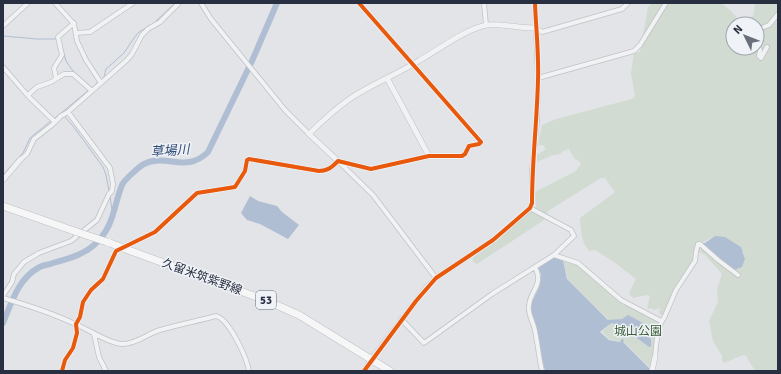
<svg xmlns="http://www.w3.org/2000/svg" width="781" height="374" font-family="Signika,'Noto Sans JP',sans-serif">
	<style>
		.green { fill: #d2dbd2; fill-rule: evenodd }
		.water { fill: #b0bed3 }
		.lines { fill: none; stroke-linecap: round; stroke-linejoin: round }
		.stream { stroke: #b0bed3; stroke-width: 1 }
		.river { stroke: #b0bed3; stroke-width: 6 }
		.minor-casing { stroke: #c0c2c5; stroke-width: 5.5 }
		.tertiary-casing { stroke: #c0c2c5; stroke-width: 6 }
		.primary-casing { stroke: #bec1c5; stroke-width: 8 }
		.minor { stroke: #f1f2f4; stroke-width: 4 }
		.tertiary { stroke: #f1f2f4; stroke-width: 5 }
		.primary { stroke: #f6f6f6; stroke-width: 7 }
		.primary-bridge-casing { stroke: #bec1c5; stroke-width: 8; stroke-linecap: butt }
		.primary-bridge { stroke: #f6f6f6; stroke-width: 7 }
		.cycleway-casing { stroke: #eff2f7; stroke-width: 6 }
		.cycleway { stroke: #e8590c; stroke-width: 4 }
		.labels { text-anchor: middle; dominant-baseline: central; stroke-width: 3; stroke-linejoin: round; paint-order: stroke }
		.shield { fill: #eff2f7; stroke: #646a78; stroke-width: 1 }
		.shield-label { font-size: 11px; font-weight: bold; fill: #282f41 }
		.street-label { font-size: 12px; fill: #282f41; stroke: #eff2f7 }
		.park-label { font-size: 12px; fill: #3a5d35; stroke: #eff2f7 }
		.water-label { font-size: 13px; font-style: italic; fill: #314b76; stroke: #eff2f7 }
	</style>
	<rect width="100%" height="100%" fill="#e2e4e7"/>
	<path class="green" d="M652 3H721L730 10 743 24H733V48H757V24H744L751 20 754 12 755 3H778V371H755L746 356 743 355 724 363 722 360V356L713 341 709 321 718 302 717 289 722 274 705 255 695 250 694 261 663 317 659 313 660 308 653 310 652 308 649 309 647 308 650 296 647 295 633 298 629 293 636 279 614 262 595 250 589 251C581 242 581 230 580 218L614 193 615 192 605 178H601L548 211 544 220 477 264 475 263 472 260 474 257 536 207 535 192 576 171 581 164 580 162 574 158 569 149 563 151 560 154 553 155 537 162V155L546 149 543 145H538L542 125 556 119 632 99 635 96 631 73 634 53 640 52 648 7ZM715 236 744 253 745 259 742 267 702 243Z
		M563 260 575 263 622 302 659 321 651 369 627 345 623 342 609 339 602 332 609 325 608 319 568 280Z"/>
	<path class="water" d="M250 196 258 201 277 206 282 212 299 225 288 239 260 224 247 220 241 213Z
		M715 236 725 237 741 247 745 259 742 267 734 270 702 243H705Z
		M554 257 563 260 567 279 608 320 622 319 628 315 643 323 644 332 651 339V346L649 347C641 341 631 332 622 333L620 327 612 323 610 324 600 332 609 340 620 342 622 339 624 340 623 342 650 369 649 371H545L540 350 535 323 531 311 532 302 540 285 541 274 537 267Z"/>
	<g class="lines">
		<path class="stream" d="M154 23 175 3
			M3 36 37 39H56
			M60 39 66 61 73 71 91 87
			M101 80 104 77 106 69 124 53 134 38 139 32 149 26
			M92 88 98 82
			M64 116 73 126 103 167 106 175 109 191
			M55 118 89 90
			M3 175 23 153 30 138 52 120
			M110 196 113 217"/>
		<path class="river" d="M3 323C11 304 18 279 38 268 42 265 48 265 53 263 67 259 83 255 94 245 115 226 113 207 122 185 124 180 140 166 144 164 166 153 186 174 208 152L252 61 277 3"/>
		<g class="minor-casing">
			<path id="minor" d="M55 3 74 24 77 41 86 60 101 83
				M201 3 211 19 285 110 309 134
				M484 3 486 25
				M3 26 28 3
				M536 28 542 32 622 9 628 3
				M757 30 769 25 778 14
				M76 33 90 32 133 3
				M757 46 760 50 759 56 761 58 767 47
				M3 67 29 97 55 122
				M56 78 54 68 62 55 58 37 74 23
				M538 78 634 51 640 45 666 3
				M28 95 37 87 51 82 64 74H73L92 91
				M20 160 27 154 34 139 52 125 61 116 68 112 127 60 132 54 142 35 148 29 160 22 179 3
				M338 161 373 195 436 278
				M493 240 529 210 532 203V170L537 122 538 78 535 3
				M554 255 578 263 621 300 661 321
				M535 267C544 285 531 289 529 305 527 313 534 323 535 331 538 345 539 358 542 371
				M3 296 12 282 14 274 24 262 39 253 71 241 97 220 109 194 112 191 113 184 110 168 68 112
				M3 298C27 305 52 313 75 324 88 329 109 344 123 344 136 344 147 334 160 330 178 325 197 321 216 316 229 319 247 358 249 371
				M401 319 424 343 492 294 554 255 574 236 571 230 530 208
				M94 334 99 357 106 371
				M655 357C656 347 657 326 664 318L676 290 695 261 696 252 698 244H700L718 260 738 275
				M62 371 65 360 73 348 77 333 76 324 80 317 83 302 91 290 103 279 116 251 155 232 197 193 235 187 245 171 247 160 249 159 319 171C328 171 332 167 338 161L371 169 429 156H462L465 154 469 146 479 144 481 142 359 3
				M364 371 371 360"/>
		</g>
		<g class="tertiary-casing">
			<path id="tertiary" d="M387 78 429 156
				M338 161 309 134C322 121 335 109 351 98 372 84 398 74 420 60 438 50 467 28 487 25 504 23 519 29 536 28
				M3 180 20 160
				M371 360 426 288 436 278 493 240
				M652 371 655 357"/>
		</g>
		<g class="primary-casing">
			<path id="primary" d="M3 206 77 232
				M131 251 254 296 281 307 299 315 390 371"/>
		</g>
		<use href="#minor" class="minor"/>
		<use href="#tertiary" class="tertiary"/>
		<use href="#primary" class="primary"/>
		<g class="primary-bridge-casing">
			<path id="primary-bridge" d="M77 232 107 242
				M110 243 131 251"/>
		</g>
		<use href="#primary-bridge" class="primary-bridge"/>
		<g class="cycleway-casing">
			<path id="cycleway" d="M62 371 65 360 73 348 77 333 76 324 80 317 83 302 91 290 103 279 116 251 155 232 197 193 235 187 245 171 247 160 249 159 319 171C328 171 332 167 338 161L371 169 429 156H462L465 154 469 146 479 144 481 142 359 3
				M364 371 416 301 436 278 493 240 530 208 532 203C532 162 537 121 538 80 539 55 536 29 535 3"/>
		</g>
		<use href="#cycleway" class="cycleway"/>
	</g>
	<g class="labels">
		<rect class="shield" x="256" y="291" width="20" height="18" rx="3"/>
		<g class="shield-label">
			<text x="266" y="300">53</text>
		</g>
		<g class="street-label">
			<text transform="translate(202 277) rotate(20)">久留米筑紫野線</text>
		</g>
		<g class="park-label">
			<text x="638" y="331">城山公園</text>
		</g>
		<g class="water-label">
			<text transform="translate(170 151) rotate(-4)">草場川</text>
		</g>
	</g>
	<rect width="781" height="374" fill="none" stroke="#282f41" stroke-width="8"/>
	<g transform="translate(745 36) rotate(313)"><circle r="19" fill="#eff2f7" stroke="#9fa4ae"/>
	<path d="M0-3L7 15L0 10L-7 15Z" fill="#696e7b"/>
	<text y="-6" font-size="11" font-weight="bold" text-anchor="middle" fill="#282f41">N</text>
	</g>
</svg>
